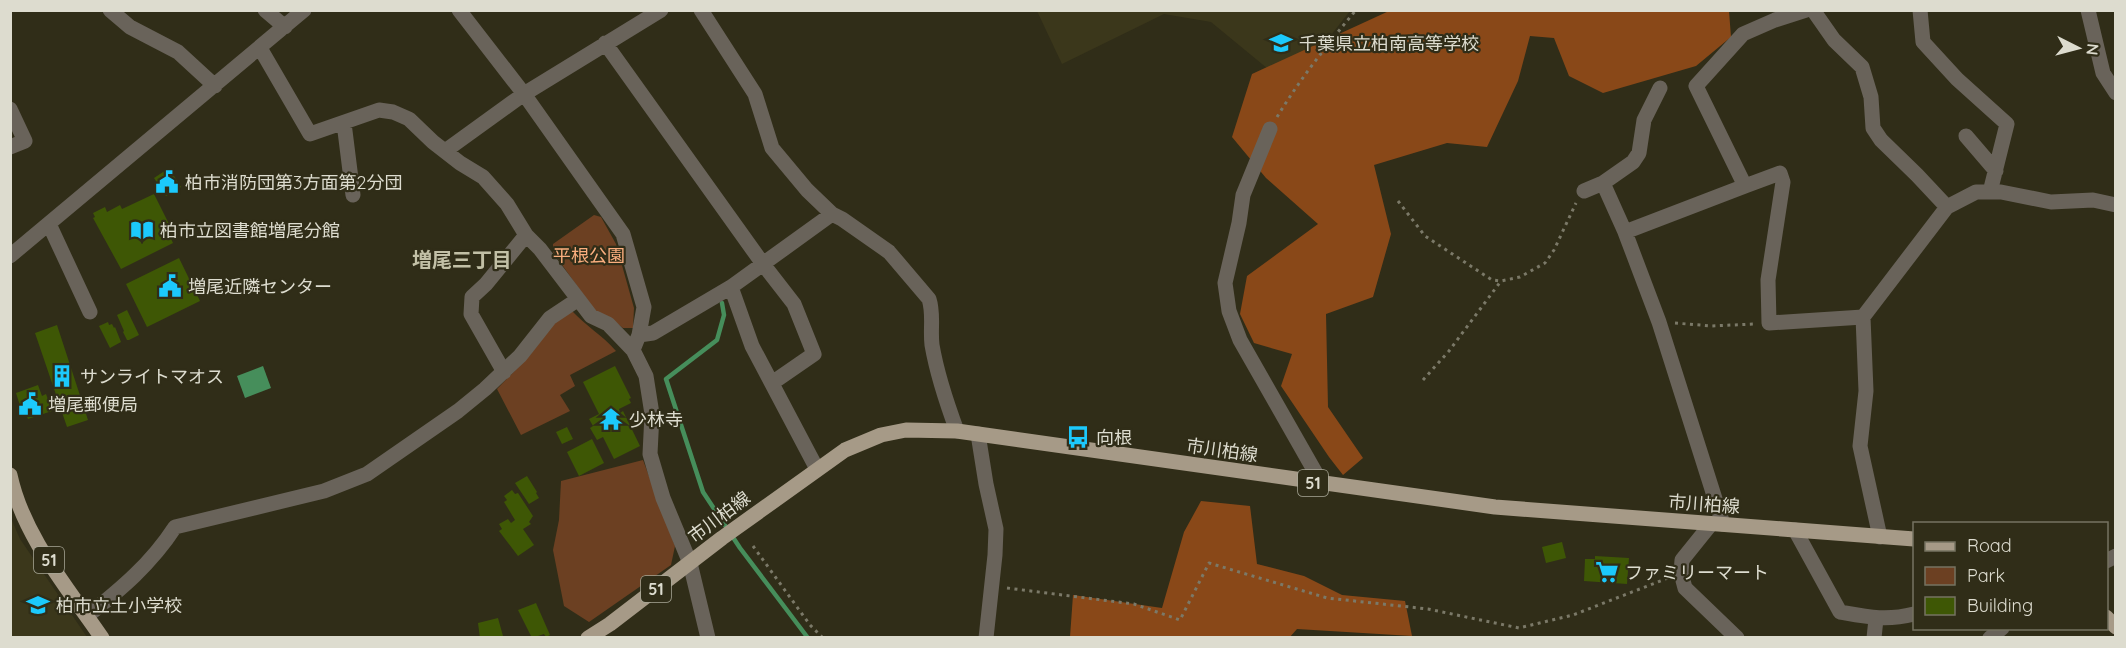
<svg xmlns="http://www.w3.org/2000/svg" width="2126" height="648" font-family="Quicksand,'Noto Sans JP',sans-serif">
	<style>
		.built { fill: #3b371b }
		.green { fill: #6c4022 }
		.forest { fill: #894818 }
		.water { fill: #468e5b }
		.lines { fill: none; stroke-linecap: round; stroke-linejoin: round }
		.stream { stroke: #468e5b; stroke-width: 4.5 }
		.building { fill: #3e5705 }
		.path { stroke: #7b7968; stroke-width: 3; stroke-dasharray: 3 4.5; stroke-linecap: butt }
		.minor { stroke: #69635a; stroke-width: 15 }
		.major { stroke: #a69a87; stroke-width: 15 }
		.labels { text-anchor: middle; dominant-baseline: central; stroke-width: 4.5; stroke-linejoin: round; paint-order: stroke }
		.shield { fill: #302d18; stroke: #a9a898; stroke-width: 1.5 }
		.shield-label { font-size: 16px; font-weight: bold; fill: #dddccf }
		.poi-label { font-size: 18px; fill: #dddccf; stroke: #302d18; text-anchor: start }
		.park-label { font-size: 18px; fill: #faae7e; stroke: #302d18 }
		.street-label { font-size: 18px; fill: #dddccf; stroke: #302d18 }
		.neighbourhood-label { font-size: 20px; font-weight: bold; fill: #c2c0a6; stroke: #302d18 }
	</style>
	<rect width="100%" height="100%" fill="#302d18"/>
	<path class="built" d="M1037 11H1350L1290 87 1211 22 1164 14 1062 64Z
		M10 516 20 539 87 637H11Z"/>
	<path class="green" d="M594 215 601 217 616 244 634 308 633 328H623L610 318 594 310 553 252V244Z
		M572 311C586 326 602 335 616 351L570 375 575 386 560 395 570 411 521 435 497 389 529 356 554 323Z
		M643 460 675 546 671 565 589 622 564 606 553 550 559 520 561 481Z"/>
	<path class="forest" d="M1389 11H1729L1731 37 1696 66 1603 93 1569 76 1554 38 1530 36 1518 81 1487 147 1447 143 1374 165 1391 234 1373 297 1326 314 1328 407 1363 458 1343 475 1329 457 1281 386 1292 354 1254 343 1240 314 1247 276 1318 224 1266 178 1232 137 1252 74Z
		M1201 501 1250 506 1257 564 1304 576 1342 595 1405 601 1412 636 1297 629 1289 638 1070 637 1073 595 1162 608 1184 532Z"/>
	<path class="water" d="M263 366 271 388 245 398 237 376Z"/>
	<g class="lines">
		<path class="stream" d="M722 303 724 315 717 340 666 379 703 492 740 548 808 638"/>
	</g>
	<path class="building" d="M169 168 181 187 166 196 154 178Z
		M154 194 170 226 166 228 173 243 121 269 93 218 95 217 93 213 105 207 107 212 120 205 122 209Z
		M179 258 200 301 147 327 126 284Z
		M127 310 139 335 129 340H127L123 332 124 331 117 315Z
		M108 322 109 325 112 324 114 328 115 327 121 342 110 348 99 326Z
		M57 325 88 420 67 427 35 333Z
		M615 366 631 398 629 399 631 403 619 409 620 413 623 411 640 446 614 459 603 437 597 440 590 428 593 426 589 419 599 414 583 382Z
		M38 385 42 396 46 394 52 411 28 419 26 414 23 415 16 393Z
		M567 427 573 439 562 444 556 432Z
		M592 439 604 463 579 476 567 452Z
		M527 476 537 492 536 493 539 498 529 504 515 483Z
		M512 490 515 494 518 493 533 516 529 522 531 524 523 529 534 545 518 556 499 531 502 529 499 524 508 519 511 523 515 520 504 502 507 500 504 496Z
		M1562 542 1566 558 1546 563 1542 547Z
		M1595 556 1629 558 1627 584 1584 581 1585 559H1595Z
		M536 603 550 635 546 637 544 634 532 638 518 610Z
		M498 618 503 636 480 638 478 623Z"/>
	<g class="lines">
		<path class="path" d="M1277 117C1300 79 1327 45 1356 10
			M1398 201 1425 236 1492 280 1501 281 1520 277 1545 263 1554 250 1576 203
			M1675 323 1711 326 1755 324
			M1423 380 1449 351 1501 281
			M753 546 810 625 823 638
			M1007 588 1134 604 1180 620 1209 563 1327 598 1428 609 1519 628 1573 615 1668 578"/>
		<path class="minor" d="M110 10 130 27 178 52 215 86
			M265 10 285 27
			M459 10 524 94 623 234 644 307 639 335 633 350 646 376 652 414 650 454 663 498 690 563 708 638
			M701 10 755 94 772 148 807 190 832 214 842 219 889 252 929 299C934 314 930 330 932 345 937 374 947 404 957 431
			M1813 10 1834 40 1862 67 1871 97 1873 128 1881 140 1917 175 1947 207
			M1920 10 1923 42 1957 79 2007 124 1990 192
			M2088 10 2103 73 2116 93
			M605 43 763 264 794 304 814 354 772 383
			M260 48 310 134 379 110 393 112 409 119 433 142 460 163 483 177 507 204 526 235 540 249 591 316 608 324 633 350
			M10 109 25 141 10 147
			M344 123 353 195
			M1270 129 1243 195 1239 223 1225 283 1229 311 1240 340 1322 484
			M1966 136 1996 171
			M445 151 524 94 661 10
			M1603 183 1625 232 1659 322 1723 524
			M1745 186 1780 173 1783 182 1768 280 1769 323 1863 317
			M1584 191 1603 183 1633 162 1639 153 1644 120 1660 88
			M49 224 90 312
			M1625 232 1745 186 1696 86 1743 34 1775 20 1806 10
			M10 256 304 10
			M731 287 752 346 817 469
			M639 335 653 333 731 287 832 214
			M504 372 471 314 472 297 486 284 526 235
			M978 434 986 484 996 529 995 555 986 638
			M1711 524 1682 560 1681 573 1685 588 1737 638
			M1795 530 1840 612C1868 617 1886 621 1914 614
			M1880 537 1860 446 1866 391 1863 317 1947 207 1976 192H2001L2051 202 2093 200 2116 205
			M2106 561 2116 556
			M87 616C121 589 151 564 175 527L324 491 367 474 458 411 485 389 520 356 550 318 577 300
			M1874 638 1876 619
			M1990 638 2002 628"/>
		<path class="major" d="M10 475C23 536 68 588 102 638
			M2106 617 2116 627
			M588 638 610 624 722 538 845 450 881 435 906 430 957 431 1495 507 1914 539"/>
	</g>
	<defs>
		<g id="school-bare" transform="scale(1.8)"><path d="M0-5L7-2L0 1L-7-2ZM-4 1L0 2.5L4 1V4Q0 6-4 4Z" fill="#1cc9fc" stroke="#302d18" stroke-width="2.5" paint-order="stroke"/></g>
		<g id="civic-bare" transform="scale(1.8)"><path d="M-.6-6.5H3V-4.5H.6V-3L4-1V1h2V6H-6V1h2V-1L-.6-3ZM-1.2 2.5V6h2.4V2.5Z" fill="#1cc9fc" stroke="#302d18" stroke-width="2.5" paint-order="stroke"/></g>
		<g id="library-bare" transform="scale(1.8)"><path d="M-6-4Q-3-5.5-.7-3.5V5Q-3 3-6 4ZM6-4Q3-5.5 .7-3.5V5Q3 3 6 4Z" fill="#1cc9fc" stroke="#302d18" stroke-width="2.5" paint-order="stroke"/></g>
		<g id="building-bare" transform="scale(1.8)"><path d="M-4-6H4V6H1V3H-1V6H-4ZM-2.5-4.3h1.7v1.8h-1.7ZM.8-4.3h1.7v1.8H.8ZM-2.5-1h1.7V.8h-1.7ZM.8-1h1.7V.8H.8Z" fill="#1cc9fc" stroke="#302d18" stroke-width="2.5" paint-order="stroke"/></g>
		<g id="temple-bare" transform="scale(1.8)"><path d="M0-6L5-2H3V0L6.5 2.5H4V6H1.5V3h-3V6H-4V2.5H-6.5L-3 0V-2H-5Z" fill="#1cc9fc" stroke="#302d18" stroke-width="2.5" paint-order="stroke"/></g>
		<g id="bus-bare" transform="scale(1.8)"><path d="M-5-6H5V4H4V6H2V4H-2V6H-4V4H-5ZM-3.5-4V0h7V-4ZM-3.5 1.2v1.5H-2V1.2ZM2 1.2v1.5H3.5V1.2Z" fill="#1cc9fc" stroke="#302d18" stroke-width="2.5" paint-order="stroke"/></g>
		<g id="supermarket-bare" transform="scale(1.8)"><path d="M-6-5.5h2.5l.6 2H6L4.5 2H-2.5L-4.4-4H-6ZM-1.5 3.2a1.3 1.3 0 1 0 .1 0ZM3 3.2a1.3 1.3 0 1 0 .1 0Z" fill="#1cc9fc" stroke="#302d18" stroke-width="2.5" paint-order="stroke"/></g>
	</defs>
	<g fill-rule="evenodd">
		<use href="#school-bare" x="1281" y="43"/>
		<use href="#civic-bare" x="167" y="182"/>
		<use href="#library-bare" x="142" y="230"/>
		<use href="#civic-bare" x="170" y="286"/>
		<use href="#building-bare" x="62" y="376"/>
		<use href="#civic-bare" x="30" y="404"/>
		<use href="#temple-bare" x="611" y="419"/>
		<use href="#bus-bare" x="1078" y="437"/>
		<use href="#supermarket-bare" x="1607" y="572"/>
		<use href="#school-bare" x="38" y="605"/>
	</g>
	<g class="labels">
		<g class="shield">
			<rect x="1298" y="470" width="30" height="26" rx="4.5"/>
			<rect x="34" y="547" width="30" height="26" rx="4.5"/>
			<rect x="641" y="576" width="30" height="26" rx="4.5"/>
		</g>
		<g class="shield-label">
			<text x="1313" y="483">51</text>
			<text x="49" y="560">51</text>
			<text x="656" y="589">51</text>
		</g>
		<g class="poi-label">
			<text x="1299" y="43">千葉県立柏南高等学校</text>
			<text x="185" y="182">柏市消防団第3方面第2分団</text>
			<text x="160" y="230">柏市立図書館増尾分館</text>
			<text x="188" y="286">増尾近隣センター</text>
			<text x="80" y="376">サンライトマオス</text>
			<text x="48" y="404">増尾郵便局</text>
			<text x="629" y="419">少林寺</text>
			<text x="1096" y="437">向根</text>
			<text x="1625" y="572">ファミリーマート</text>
			<text x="56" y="605">柏市立土小学校</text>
		</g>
		<g class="park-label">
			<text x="589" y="255">平根公園</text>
		</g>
		<g class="street-label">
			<text transform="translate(1222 450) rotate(8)">市川柏線</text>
			<text transform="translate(1704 504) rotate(4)">市川柏線</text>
			<text transform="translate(719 517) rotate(-37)">市川柏線</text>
		</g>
		<g class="neighbourhood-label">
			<text x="462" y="259">増尾三丁目</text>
		</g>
	</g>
	<rect width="2126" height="648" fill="none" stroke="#dddccf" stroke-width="24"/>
	<rect x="1913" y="522" width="195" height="108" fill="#302d18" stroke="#757361" stroke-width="1.5"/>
	<rect x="1925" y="542" width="30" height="9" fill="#a69a87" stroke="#757361" stroke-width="1.5"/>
	<text x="1967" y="552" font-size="18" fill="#dddccf">Road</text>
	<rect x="1925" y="567" width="30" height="18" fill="#6c4022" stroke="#757361" stroke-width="1.5"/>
	<text x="1967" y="582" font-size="18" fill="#dddccf">Park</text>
	<rect x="1925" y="597" width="30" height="18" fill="#3e5705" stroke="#757361" stroke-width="1.5"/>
	<text x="1967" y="612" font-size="18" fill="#dddccf">Building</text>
	<g transform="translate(2078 48) rotate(96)" stroke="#302d18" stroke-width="4.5" paint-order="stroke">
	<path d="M0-4.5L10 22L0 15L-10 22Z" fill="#dddccf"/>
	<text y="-9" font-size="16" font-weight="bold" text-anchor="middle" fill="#dddccf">N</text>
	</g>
</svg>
